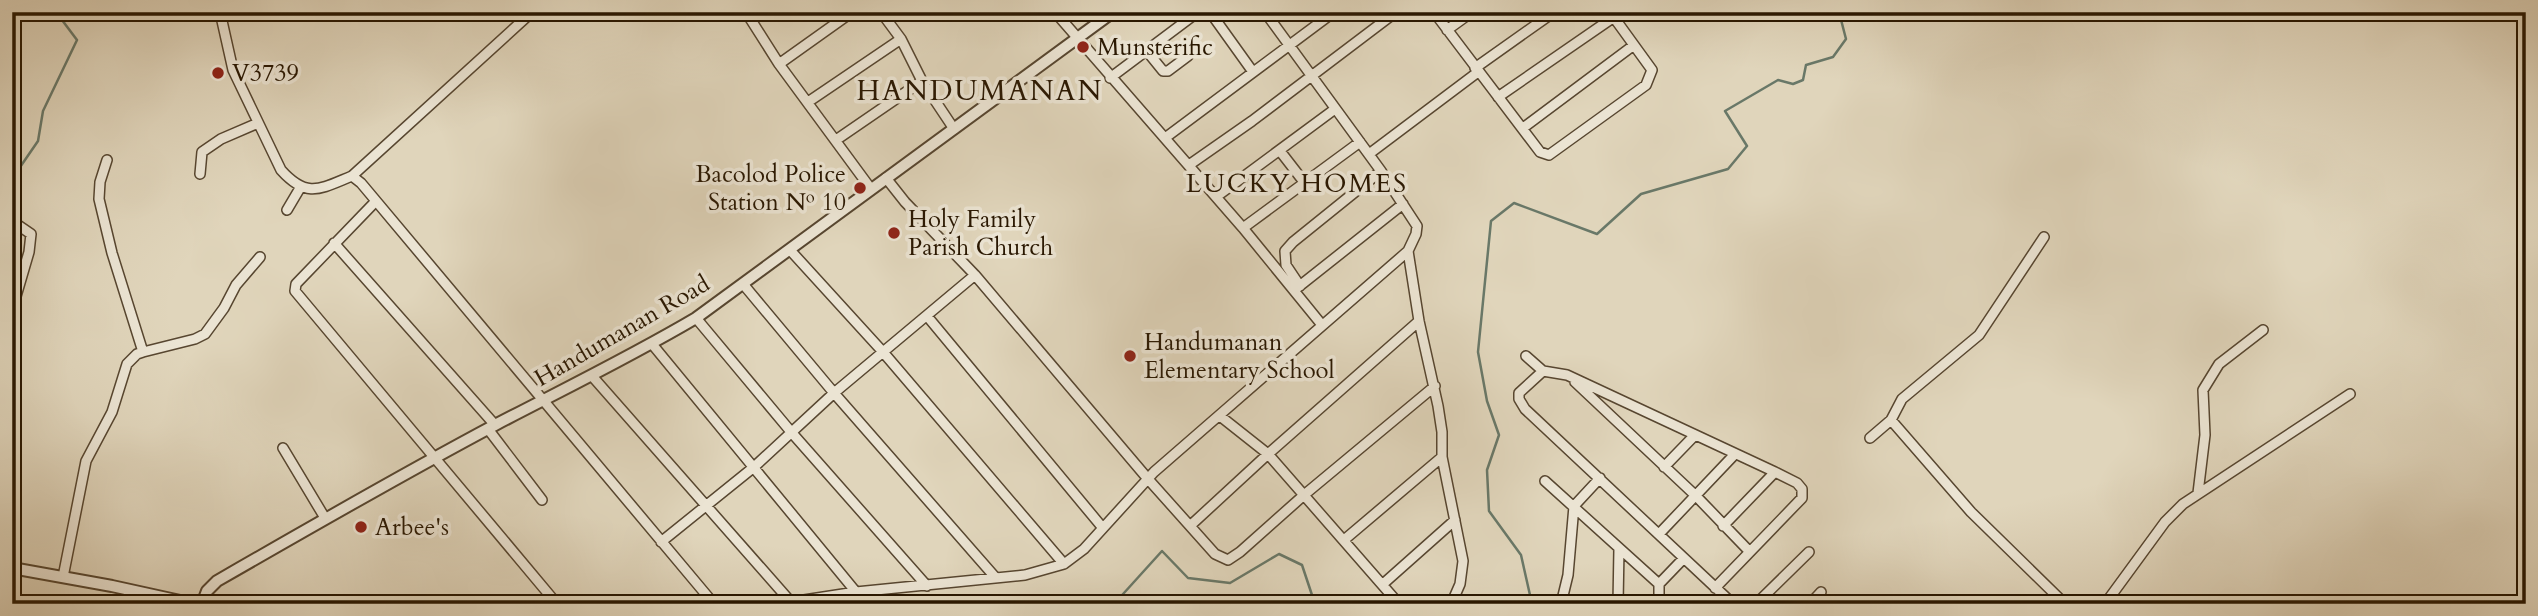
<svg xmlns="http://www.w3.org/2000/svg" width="2538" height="616" font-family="Cardo,serif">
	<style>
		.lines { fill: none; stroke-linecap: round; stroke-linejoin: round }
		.stream { stroke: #697868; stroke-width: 2.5 }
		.minor-casing { stroke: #574630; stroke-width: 12 }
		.tertiary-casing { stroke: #574630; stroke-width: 14 }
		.minor { stroke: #ebe4d3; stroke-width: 9 }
		.tertiary { stroke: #ebe4d3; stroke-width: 10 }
		.poi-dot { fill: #8f2418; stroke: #ebe4d3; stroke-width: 2.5 }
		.labels { text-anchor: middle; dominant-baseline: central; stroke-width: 7; stroke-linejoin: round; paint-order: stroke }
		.poi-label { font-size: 24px; fill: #291701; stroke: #ebe4d3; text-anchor: start }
		.street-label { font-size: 24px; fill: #291701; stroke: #ebe4d3 }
		.neighbourhood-label { font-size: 26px; letter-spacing: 2px; fill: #291701; stroke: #ebe4d3 }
		.quarter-label { font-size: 28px; letter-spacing: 2px; fill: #291701; stroke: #ebe4d3 }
	</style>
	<rect width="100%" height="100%" fill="#e0d5bb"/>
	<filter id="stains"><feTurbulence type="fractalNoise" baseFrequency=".00286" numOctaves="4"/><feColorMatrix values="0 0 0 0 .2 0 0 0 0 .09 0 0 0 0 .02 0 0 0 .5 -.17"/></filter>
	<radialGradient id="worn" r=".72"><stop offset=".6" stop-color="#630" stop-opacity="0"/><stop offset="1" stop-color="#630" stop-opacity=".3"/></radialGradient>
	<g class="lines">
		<path class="stream" d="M12 174 16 173 38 141 43 111 77 40 56 12
			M1114 604 1162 551 1188 578 1230 583 1279 554 1302 565 1315 604
			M1532 604 1521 555 1489 511 1487 470 1499 435 1487 401 1478 352 1491 221 1514 203 1597 234 1641 194 1728 169 1747 146 1725 111 1778 80 1793 84 1803 80 1806 65 1833 57 1846 39 1839 12"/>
		<g class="minor-casing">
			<path id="minor" d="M220 12 233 70 281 170C307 199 320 189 352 176
				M532 12 352 176 361 183 714 604
				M746 12 779 64 871 189
				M881 12 901 39 922 81 954 129
				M1055 12 1243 228 1322 325
				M1210 12 1253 72
				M1434 12 1540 152 1549 155 1646 85 1652 70 1610 12
				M1447 30 1472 12
				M1146 50 1163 71H1168L1188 56
				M779 64 852 12
				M1475 68 1554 12
				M1110 78 1198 12
				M1498 97 1614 17
				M808 102 901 39
				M1523 128 1634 45
				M1165 138 1334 12
				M836 140 922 81
				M1280 151 1304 182
				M1369 154 1478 72
				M107 160 100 182 99 199 112 253 143 352 195 339 205 334 224 308 236 285 260 257
				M1189 165 1252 121 1396 12
				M200 174 202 152 221 139 258 123
				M886 178 905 202 975 275 1148 479 1215 554 1228 560 1240 552 1304 495 1435 386
				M1216 197 1335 109
				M376 201 296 284 295 291 557 604
				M287 210 300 188
				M12 221 31 234 29 252 12 310
				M1243 228 1360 142
				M334 243 495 425
				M790 250 883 352 1064 564
				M1408 251 1419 321 1438 406 1442 432V457L1463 561 1460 584 1453 600 1448 604
				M743 284 834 393 995 577
				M1300 286 1286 265 1285 251 1293 242 1381 171
				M1297 288 1403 204
				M927 316 1102 527
				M696 318 792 433 927 586
				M652 344 856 592
				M1526 356 1543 371 1567 375 1775 472 1797 483 1802 489V498L1715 588
				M1543 371 1519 393V399L1525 409 1733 604
				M592 376 790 601
				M1575 382 1696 496 1749 551
				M1220 416 1268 454 1399 604
				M1891 420 1902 399 1979 335 2044 237
				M488 429 542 500
				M1870 438 1891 420 1971 512 2065 604
				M283 448 325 518
				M1664 467 1695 435
				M1545 481 1659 584V604
				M2198 493 2205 435 2203 390 2219 364 2263 330
				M1191 525 1268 454 1419 321
				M1723 526 1775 472
				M1659 534 1735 454
				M1344 540 1442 457
				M661 542 754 467 834 393 975 275
				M63 577 86 461 112 412 127 364 137 354 143 352
				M1383 584 1455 520
				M1659 584 1684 558
				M778 604 856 592 1025 575 1064 564 1084 549 1154 472 1408 251 1416 234 1417 226 1381 171 1265 12
				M1561 604 1568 575 1574 506 1600 478
				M1618 604 1619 548
				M1756 604 1809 552
				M1810 604 1821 592
				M2105 604 2165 522 2183 504 2350 394"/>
		</g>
		<g class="tertiary-casing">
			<path id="tertiary" d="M12 568 112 586 194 604
				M202 604 207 591 217 581C309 528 401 475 495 425 562 390 630 357 696 318L1113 12"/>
		</g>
		<use href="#minor" class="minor"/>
		<use href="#tertiary" class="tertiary"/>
	</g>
	<g class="poi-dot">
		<circle cx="1083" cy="47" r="7"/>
		<circle cx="218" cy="73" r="7"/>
		<circle cx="860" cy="188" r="7"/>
		<circle cx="894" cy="233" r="7"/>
		<circle cx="1130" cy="356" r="7"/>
		<circle cx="361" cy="527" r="7"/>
	</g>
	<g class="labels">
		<g class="poi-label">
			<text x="1097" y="47">Munsterific</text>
			<text x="232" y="73">V3739</text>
			<text x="846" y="174" text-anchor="end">Bacolod Police<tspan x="846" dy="28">Station № 10</tspan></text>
			<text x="908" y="219">Holy Family<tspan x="908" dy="28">Parish Church</tspan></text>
			<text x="1144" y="342">Handumanan<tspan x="1144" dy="28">Elementary School</tspan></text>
			<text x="375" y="527">Arbee's</text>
		</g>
		<g class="street-label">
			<text transform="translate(622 331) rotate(-30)">Handumanan Road</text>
		</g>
		<g class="neighbourhood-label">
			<text x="1297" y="183">LUCKY HOMES</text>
		</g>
		<g class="quarter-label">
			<text x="980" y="91">HANDUMANAN</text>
		</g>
	</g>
	<rect width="2538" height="616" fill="none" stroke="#e0d5bb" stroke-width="42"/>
	<rect x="14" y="14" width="2510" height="588" fill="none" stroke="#291701" stroke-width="3.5"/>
	<rect x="21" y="21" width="2496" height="574" fill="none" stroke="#291701" stroke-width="2"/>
	<rect width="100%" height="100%" filter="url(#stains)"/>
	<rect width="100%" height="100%" fill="url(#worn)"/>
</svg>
